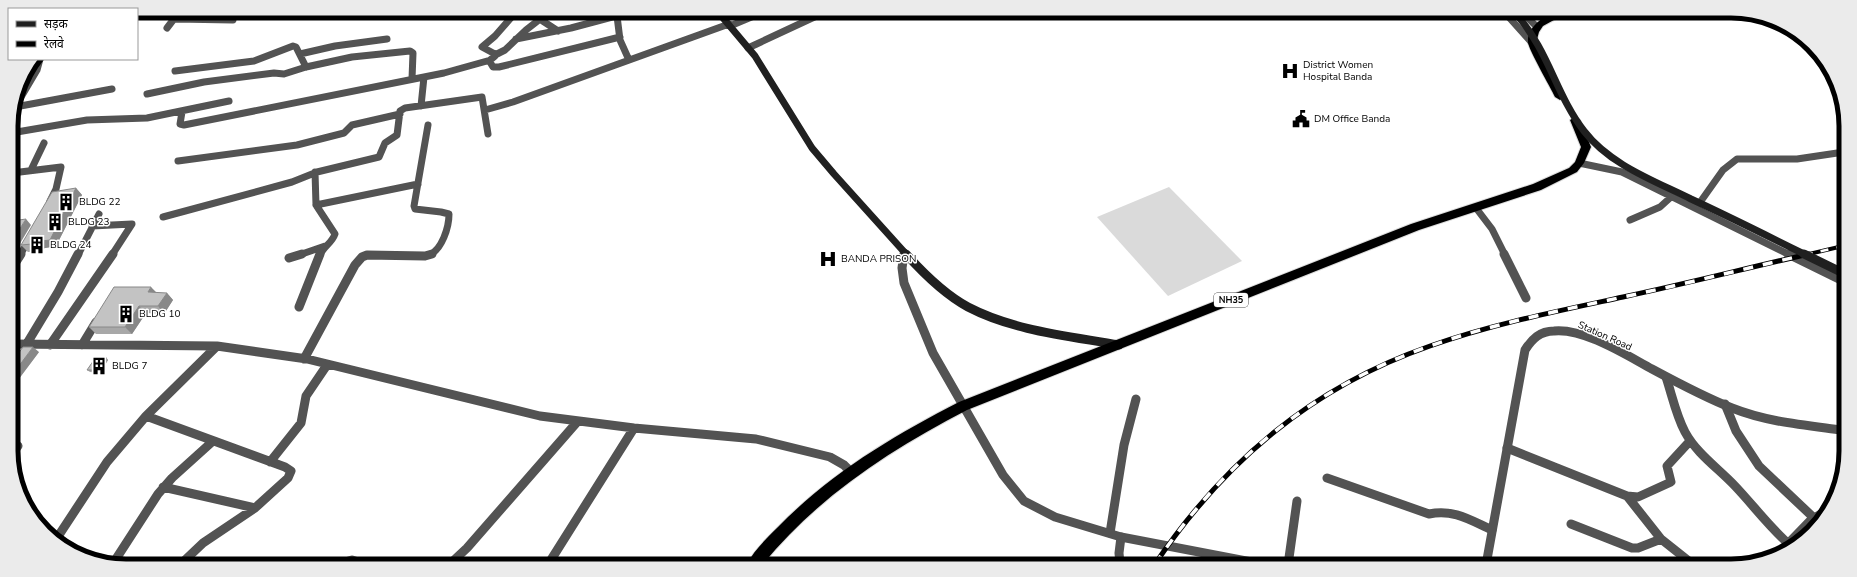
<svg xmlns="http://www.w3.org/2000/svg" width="1857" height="577" font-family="'Nunito Sans','Noto Sans Devanagari',sans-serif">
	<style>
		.green { fill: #dadada }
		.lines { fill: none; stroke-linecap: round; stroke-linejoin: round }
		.trunk-casing { stroke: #dbdbdb; stroke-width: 2 }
		.minor-far1 { stroke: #535353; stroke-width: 7 }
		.minor { stroke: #535353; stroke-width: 9 }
		.tertiary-far1 { stroke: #535353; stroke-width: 7 }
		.tertiary { stroke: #535353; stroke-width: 9 }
		.secondary-far1 { stroke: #202020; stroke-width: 7 }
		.secondary { stroke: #202020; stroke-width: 9 }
		.trunk { fill: #000; fill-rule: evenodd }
		.rail-far1-casing { stroke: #000; stroke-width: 4 }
		.rail-casing { stroke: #000; stroke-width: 5 }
		.rail-far1 { stroke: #fff; stroke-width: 2.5; stroke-dasharray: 8; stroke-linecap: butt }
		.rail { stroke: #fff; stroke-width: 3.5; stroke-dasharray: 10; stroke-linecap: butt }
		.secondary-bridge-far1 { stroke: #202020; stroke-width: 7 }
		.secondary-bridge { stroke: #202020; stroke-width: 9 }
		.wall { fill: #a8a8a8 }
		.shaded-wall { fill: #888 }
		.building { fill: #c3c3c3; stroke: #888 }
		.labels { text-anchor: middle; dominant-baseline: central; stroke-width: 3; stroke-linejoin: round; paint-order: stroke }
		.shield { fill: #fff; stroke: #4c4c4c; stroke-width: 1 }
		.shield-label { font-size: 9px; font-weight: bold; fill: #000 }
		.poi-label { font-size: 10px; fill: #000; stroke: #fff; text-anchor: start }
		.street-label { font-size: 10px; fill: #000; stroke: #fff }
		.rim { fill: none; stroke: #000; stroke-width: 5 }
	</style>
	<rect width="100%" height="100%" fill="#fff"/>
	<path class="green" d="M1169 187 1242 261 1168 296 1097 217Z"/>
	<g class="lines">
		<g class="trunk-casing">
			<path id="trunk" d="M1550 14 1563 15 1543 26 1539 32 1536 43 1565 97 1560 100 1555 97C1551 88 1528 49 1528 42 1527 29 1540 19 1550 14Z
				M1748 15H1761L1765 18H1752Z
				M1575 117 1580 120 1591 147 1584 163 1577 172 1541 190 1419 230 967 410C890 450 819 496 763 564H747C754 550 768 537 779 526 831 473 893 436 959 402L1411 224 1533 184 1569 168 1575 162 1581 147 1570 120Z"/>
		</g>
		<path class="minor-far1" d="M529 12 558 31
			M617 16 620 40 629 60
			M175 19 233 20
			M730 26 761 13
			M167 28 180 11
			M516 39 571 28 631 12
			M748 48 823 13
			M300 54 335 46 387 39
			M495 55 505 50 526 30 549 12
			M489 61 495 56V54L482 47 495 36 516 12
			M175 71 254 61 293 46 296 47 306 67
			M147 94 204 82 274 73 284 74 306 67 352 57 410 51 413 53 412 79
			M421 106 424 77
			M15 107 112 89
			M14 109 37 70 40 59
			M485 110 513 102 729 24
			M182 112 180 124 184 125 444 73 487 61 490 62 493 67H499L620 37
			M428 125 414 206 415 209 441 212 449 214C449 227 442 250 429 255
			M11 133 87 120 147 118 229 101
			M178 161 297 145 344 133 352 125 400 114
			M1579 163 1622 172 1790 255
			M31 170 44 143
			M315 172 316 205 418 184
			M12 173 61 167 56 189 50 201
			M316 205 335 234C332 243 324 246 320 255
			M1476 208 1492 229 1505 255
			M1696 208 1723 170 1737 159H1797L1844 152
			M163 217 292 182 317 172 379 157 385 143 397 135 400 111 405 108 482 97 488 134
			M1630 220 1660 207 1671 197
			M92 226 132 224 112 255
			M20 255 29 240
			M78 255 99 214
			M299 255 325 246"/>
		<path class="minor" d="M1504 254 1526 298
			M1788 254 1843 281
			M289 258 302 254
			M12 268 21 254
			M299 307 320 254
			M12 344 217 346 307 359 540 416 634 428 756 439 830 457 844 465 851 472
			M26 345 58 292 78 254
			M50 345 113 254
			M82 345 96 322
			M304 359 355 265 362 257 367 255 425 256 432 254
			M1666 377C1672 395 1676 415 1685 432 1697 454 1718 468 1735 486 1754 506 1770 528 1791 546
			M1725 404 1736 431 1759 466 1814 518
			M146 416 285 467 291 471 288 478 255 508 203 543 183 562
			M1507 448 1627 496 1638 497 1671 482 1667 466 1690 441
			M13 453 18 446
			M270 462 301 423 306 396 327 365
			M1327 478 1429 514C1454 509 1470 520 1492 530
			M163 487 255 508
			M1627 496 1661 539 1695 566
			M1571 524 1632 548H1638L1661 539
			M1110 533 1124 445 1136 399
			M57 538 107 462 146 416 217 346
			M1783 549 1811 520 1829 509
			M114 562 158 494 172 478 213 441
			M342 563 352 560 361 563
			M451 563 467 548 578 421
			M549 563 634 428
			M1120 564 1119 553 1121 537
			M1288 565 1297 501"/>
		<path class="tertiary-far1" d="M1506 14 1532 43
			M1524 14 1537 27
			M904 255V252"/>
		<path class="tertiary" d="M904 254 902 268 904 283 933 353 1003 475 1024 501 1055 517 1121 537 1267 565
			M1486 565 1525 350C1532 339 1540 331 1554 331 1584 328 1626 355 1652 369 1678 383 1704 397 1732 408 1767 422 1804 425 1842 430"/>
		<path class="secondary-far1" d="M718 12 755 56 812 148 834 174 907 255"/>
		<path class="secondary" d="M906 254C924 274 944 294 968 307 1014 331 1069 336 1119 345"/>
		<use href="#trunk" class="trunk"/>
		<g class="rail-far1-casing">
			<path id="rail-far1" d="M1805 255 1843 246"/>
		</g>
		<g class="rail-casing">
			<path id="rail" d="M1155 564C1224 462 1312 387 1430 346 1492 324 1558 311 1623 297 1685 284 1747 268 1809 254"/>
		</g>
		<use href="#rail-far1" class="rail-far1"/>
		<use href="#rail" class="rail"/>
		<path class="secondary-bridge-far1" d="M1516 14C1549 51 1556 95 1584 131 1610 165 1655 181 1691 199 1730 217 1768 236 1806 255"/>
		<path class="secondary-bridge" d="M1804 254 1843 273"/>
	</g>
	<path class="wall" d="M76 188 82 195 56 246 40 249 39 251 28 252 21 245Z
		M156 293H167L173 300 164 314 146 313 132 334H96L89 327Z
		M39 352 18 380 13 379V361Z
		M108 360 100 373 90 372 87 370Z"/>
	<path class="shaded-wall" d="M76 188 82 195 56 246 40 249 39 251 32 244 33 242Z
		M26 219 31 225 12 257V241Z
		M151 287 158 294 148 292Z
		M167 293 173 300 164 314 158 306Z
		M139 306 146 313 132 334 125 327Z
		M33 347 39 352 18 380 13 375V374Z
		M106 357 108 360 100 373 97 370Z"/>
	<path class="building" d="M76 188 50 240 33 242 32 244 21 245 52 192Z
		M26 219 12 241V221Z
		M114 287H151L148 292 167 293 158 306H139L125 327H89Z
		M23 347H33L13 374V361Z
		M96 357H106L97 370H87Z"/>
	<defs>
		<g id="hospital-bare" transform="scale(1.38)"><path d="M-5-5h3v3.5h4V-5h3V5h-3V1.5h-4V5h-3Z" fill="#000" stroke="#fff" stroke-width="2.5" paint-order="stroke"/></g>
		<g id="civic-bare" transform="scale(1.38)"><path d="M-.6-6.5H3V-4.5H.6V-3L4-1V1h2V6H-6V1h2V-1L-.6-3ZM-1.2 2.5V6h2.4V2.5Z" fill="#000" stroke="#fff" stroke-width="2.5" paint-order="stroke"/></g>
		<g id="building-bare" transform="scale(1.38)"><path d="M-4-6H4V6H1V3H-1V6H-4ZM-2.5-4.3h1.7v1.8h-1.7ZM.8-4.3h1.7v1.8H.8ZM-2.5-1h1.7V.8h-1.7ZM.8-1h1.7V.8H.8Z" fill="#000" stroke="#fff" stroke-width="2.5" paint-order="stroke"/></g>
	</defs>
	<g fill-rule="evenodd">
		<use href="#hospital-bare" x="1290" y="71"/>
		<use href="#civic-bare" x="1301" y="119"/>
		<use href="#building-bare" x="66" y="202"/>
		<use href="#building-bare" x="55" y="222"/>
		<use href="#building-bare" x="37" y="245"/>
		<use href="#hospital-bare" x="828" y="259"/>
		<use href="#building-bare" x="126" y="314"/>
		<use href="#building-bare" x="99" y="366"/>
	</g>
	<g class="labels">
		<rect class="shield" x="1214" y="293" width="34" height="14" rx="3"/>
		<g class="shield-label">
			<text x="1231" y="300">NH35</text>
		</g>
		<g class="poi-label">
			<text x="1303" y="65">District Women<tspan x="1303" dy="12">Hospital Banda</tspan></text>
			<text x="1314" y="119">DM Office Banda</text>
			<text x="79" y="202">BLDG 22</text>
			<text x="68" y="222">BLDG 23</text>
			<text x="50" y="245">BLDG 24</text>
			<text x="841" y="259">BANDA PRISON</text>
			<text x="139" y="314">BLDG 10</text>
			<text x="112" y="366">BLDG 7</text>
		</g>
		<g class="street-label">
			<text transform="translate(1605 336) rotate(24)">Station Road</text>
		</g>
	</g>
	<path d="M0 0H1857V577H0ZM126 18H1731A108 108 0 0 1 1839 126V451A108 108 0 0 1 1731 559H126A108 108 0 0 1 18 451V126A108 108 0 0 1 126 18Z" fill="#ebebeb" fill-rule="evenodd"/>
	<path class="rim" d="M126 18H1731A108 108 0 0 1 1839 126V451A108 108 0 0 1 1731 559H126A108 108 0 0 1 18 451V126A108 108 0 0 1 126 18Z"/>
	<rect x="8" y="8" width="130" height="52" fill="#ffffff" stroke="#999999"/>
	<rect x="16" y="21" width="20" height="6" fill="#202020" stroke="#999999"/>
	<text x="44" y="28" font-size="12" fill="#000000">सड़क</text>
	<rect x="16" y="41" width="20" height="6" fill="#000000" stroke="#999999"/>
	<text x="44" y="48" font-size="12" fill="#000000">रेलवे</text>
</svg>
